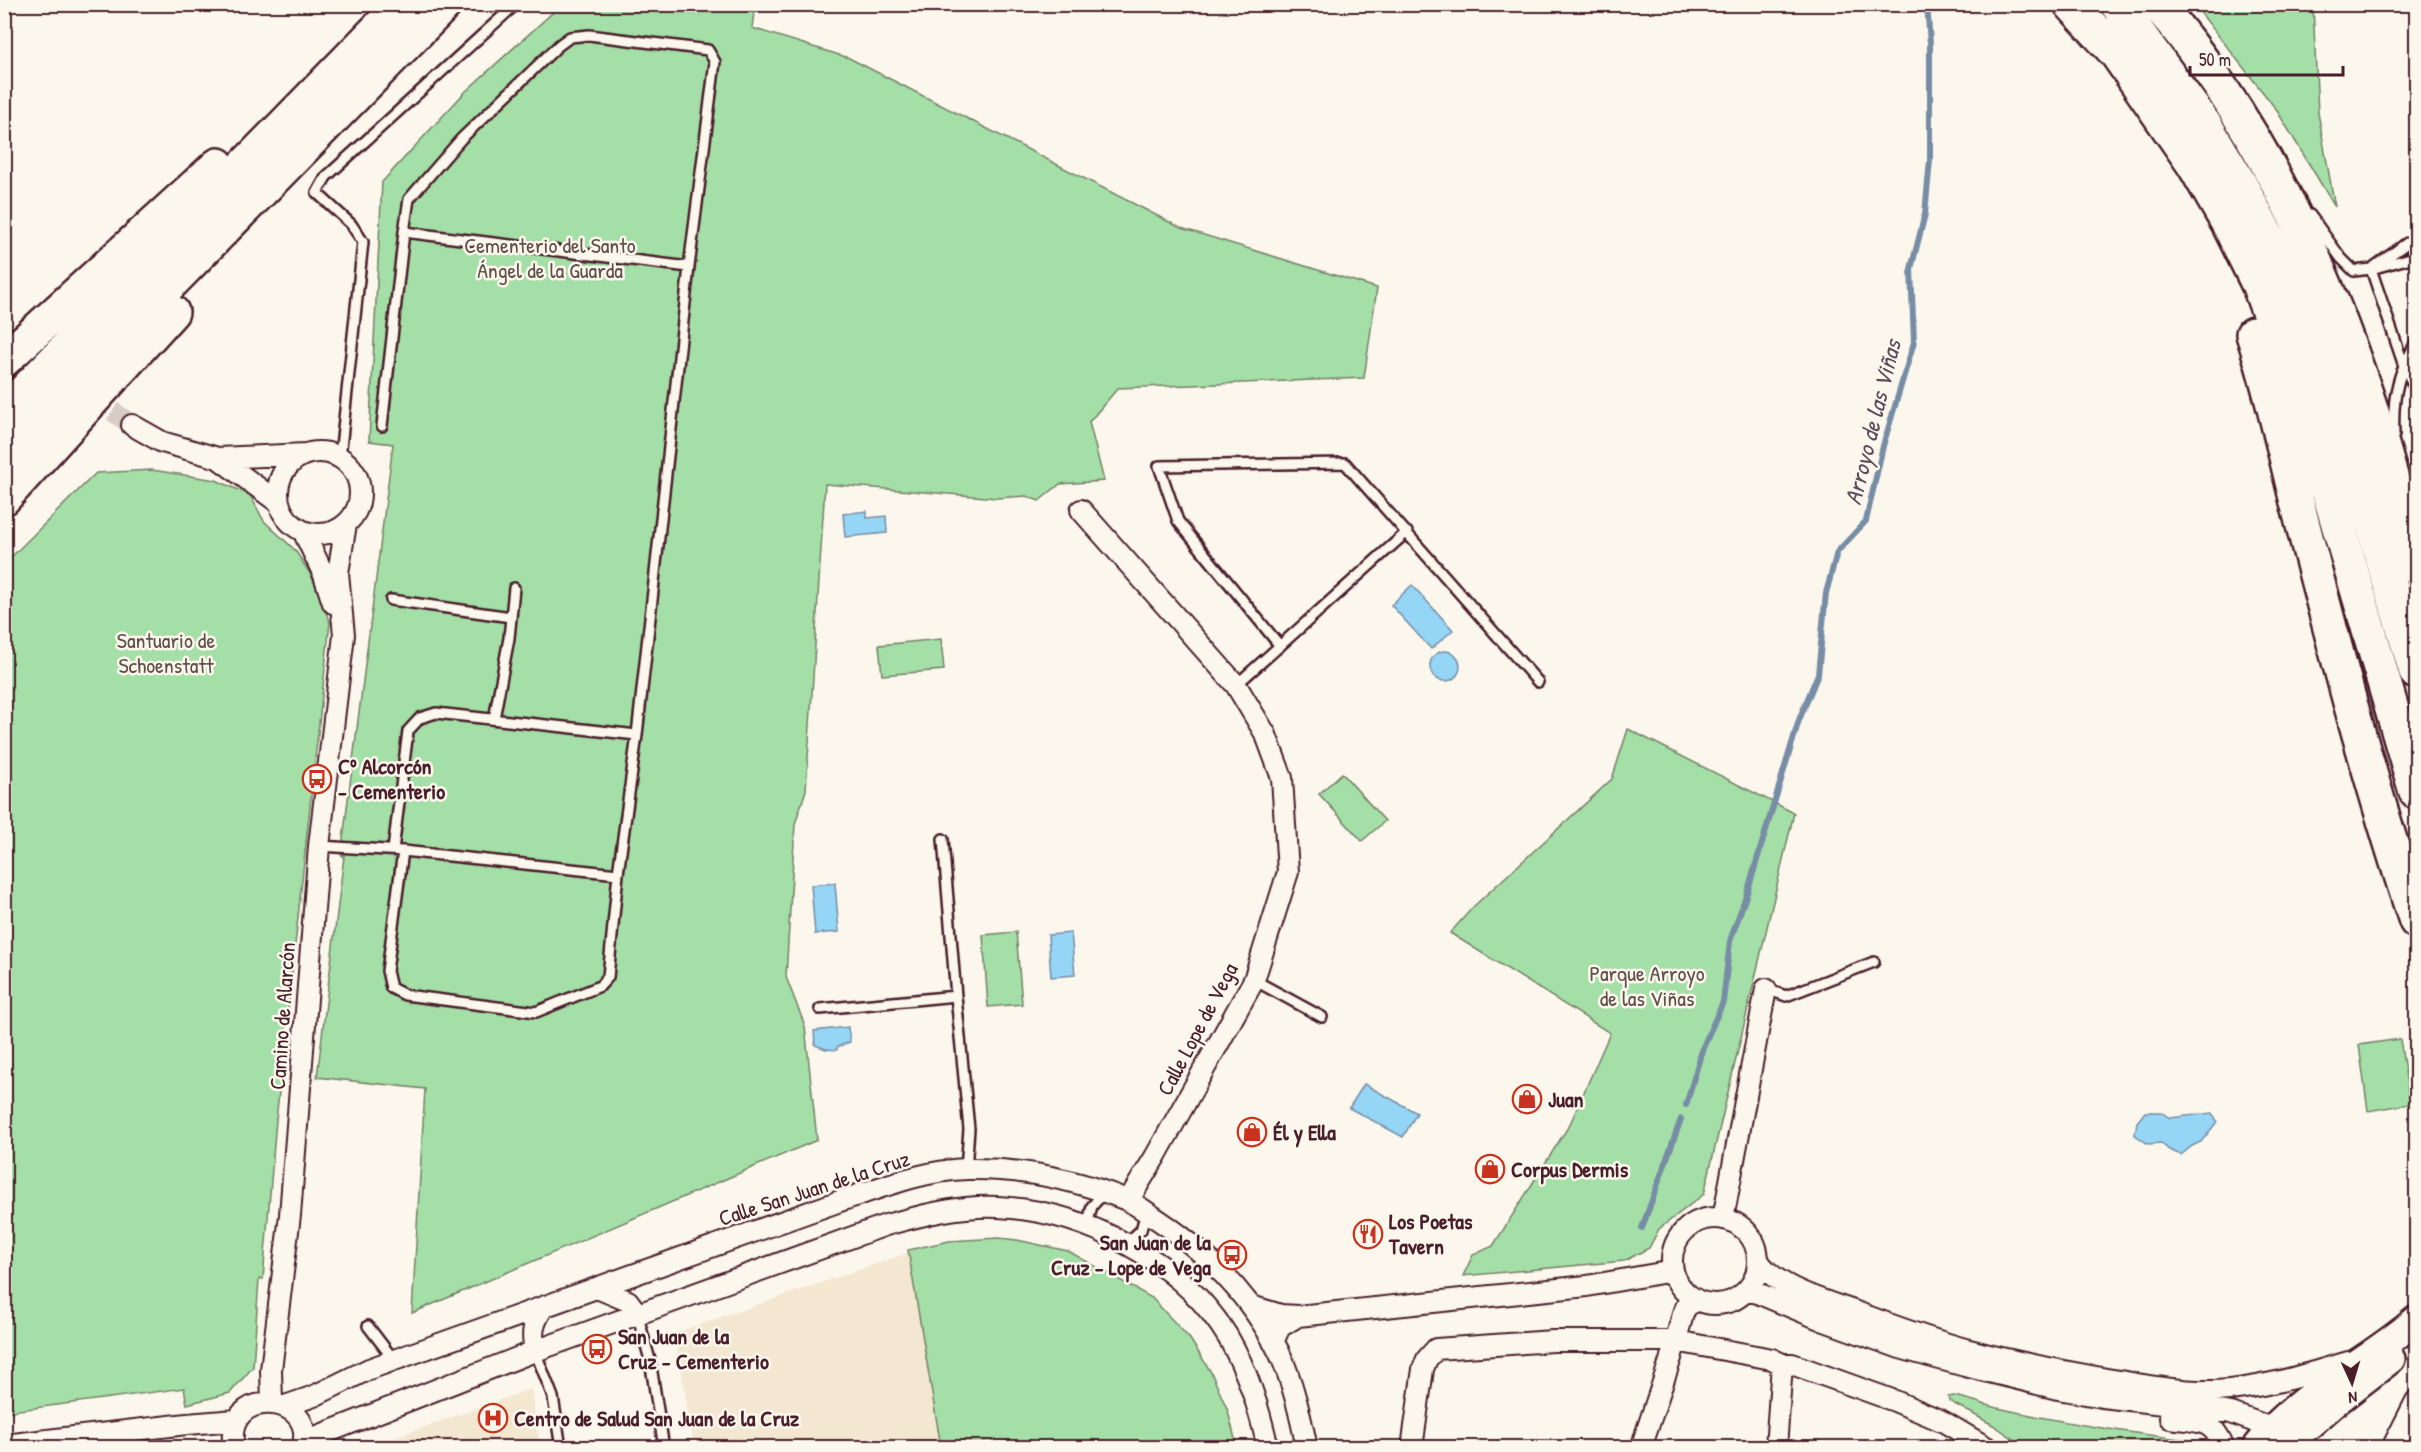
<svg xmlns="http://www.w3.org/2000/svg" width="2421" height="1452" font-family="'Patrick Hand',sans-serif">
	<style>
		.built { fill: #f3e7d1 }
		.green { fill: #a3dfa6; stroke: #767f68; stroke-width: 1.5 }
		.water { fill: #95d5f6; stroke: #778ca5; stroke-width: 1.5 }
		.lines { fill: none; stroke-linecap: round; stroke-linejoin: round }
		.stream { stroke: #778ca5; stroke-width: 6 }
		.street-tunnel { stroke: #d8ccc5; stroke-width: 20; stroke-dasharray: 20 10; stroke-linecap: butt }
		.lane-casing { stroke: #4a1f2b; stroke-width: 14 }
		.street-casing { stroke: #4a1f2b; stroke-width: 24 }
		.secondary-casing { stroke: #4a1f2b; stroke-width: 32 }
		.highway-casing { stroke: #4a1f2b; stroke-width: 38 }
		.lane { stroke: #fbf7ec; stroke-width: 9 }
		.street { stroke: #fbf7ec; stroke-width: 20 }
		.secondary { stroke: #fbf7ec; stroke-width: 27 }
		.highway { stroke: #fbf7ec; stroke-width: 33 }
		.labels { text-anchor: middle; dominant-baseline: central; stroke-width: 5; stroke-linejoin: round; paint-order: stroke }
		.park-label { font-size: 22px; fill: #604f4a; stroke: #fbf7ec }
		.poi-label { font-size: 22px; font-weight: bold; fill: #4a1f2b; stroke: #fbf7ec; text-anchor: start }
		.street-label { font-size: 22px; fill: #4a1f2b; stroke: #fbf7ec }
		.water-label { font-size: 24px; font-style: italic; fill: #5d4c5e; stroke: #fbf7ec }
	</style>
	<rect width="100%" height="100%" fill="#fbf7ec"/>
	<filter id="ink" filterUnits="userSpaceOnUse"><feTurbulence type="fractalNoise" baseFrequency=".0167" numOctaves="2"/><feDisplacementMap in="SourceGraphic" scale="12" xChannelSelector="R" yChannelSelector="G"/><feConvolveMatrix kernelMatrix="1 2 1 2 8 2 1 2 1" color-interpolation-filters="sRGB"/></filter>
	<g filter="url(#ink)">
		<path class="built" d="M908 1253 942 1447H694L675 1333Z
			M531 1389 540 1447H368Z"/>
		<path class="green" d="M2203 4 2313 5 2318 113 2335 207 2276 109 2199 11Z
			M561 5H755L752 28 849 58 1181 228 1377 288 1364 378 1118 388 1089 422 1104 481 1060 484 1039 501 1026 496 998 498 825 484 806 790 795 824 786 977 805 1026 817 1140 412 1313 425 1089 317 1077 344 856 341 855 393 444 369 441 382 182 465 92Z
			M152 470 216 480 250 495 264 521 295 550 311 575 330 622 276 1120 263 1279H259L253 1367 230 1393 187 1404 184 1388 5 1412V563L96 473Z
			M941 639 944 670 882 675 879 645Z
			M1628 729 1794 813 1704 1194 1659 1229 1649 1248 1624 1261 1463 1276 1473 1255 1493 1246 1570 1124 1610 1033 1450 933 1474 906 1612 779Z
			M1342 773 1385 821 1362 841 1319 794Z
			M1016 932 1022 1004 988 1007 983 935Z
			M2400 1039 2410 1104 2368 1111 2359 1045Z
			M999 1238 1017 1240 1068 1251 1152 1298 1190 1339 1211 1372 1228 1411 1237 1447H941L908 1250 949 1241Z
			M1954 1396C1969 1399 1983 1404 1998 1408 2063 1423 2130 1433 2197 1441L2205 1442 2207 1447H2026L1993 1425 1949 1401 1948 1397Z"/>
		<path class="water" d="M867 511V518L886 516 887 533 845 537 843 514Z
			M1412 585 1453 630 1431 649 1391 605Z
			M1430 666a15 15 0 1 1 30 0a15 15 0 1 1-30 0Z
			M835 883 839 932 815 934 811 885Z
			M1071 933 1075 975 1051 977 1048 935Z
			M848 1027 850 1042 837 1047V1050L826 1049 815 1045 814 1031Z
			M1364 1084 1417 1113 1403 1137 1349 1108Z
			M2145 1112H2161L2170 1118 2212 1113 2217 1122 2201 1142 2192 1146 2181 1155 2169 1150 2161 1143 2148 1144 2135 1135 2137 1122Z"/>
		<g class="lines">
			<path class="stream" d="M1686 1105 1703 1047 1723 1002 1730 941 1748 890 1799 720 1818 674 1826 593 1837 552 1866 521 1883 446 1914 342 1911 269 1925 214 1930 160V44L1927 4
				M1642 1228 1681 1119"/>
			<path class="street-tunnel" d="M4 334 57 371
				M88 394 132 425"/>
			<g class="lane-casing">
				<path id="lane" d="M2310 215 2341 258 2354 271 2371 269 2414 257 2416 264
					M404 232 409 199 461 139 559 45 570 37 589 35 708 50 715 62 689 267
					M2404 366 2371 269 2407 243 2416 241
					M2404 366 2416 342
					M382 426 404 232 689 267 637 735
					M2394 435C2393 411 2394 389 2404 366L2416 390
					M340 457 363 242 351 224 317 193 326 177 516 4
					M391 600 511 617
					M1280 646 1178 521 1159 466 1345 463 1538 682
					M1236 685 1407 532
					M494 719 509 638 514 588
					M943 839 956 996 969 1129 966 1169
					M319 846 403 851 387 971 391 988 405 995 536 1012 600 986 608 977 618 874 403 851
					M393 850 408 731 420 718 436 713 637 735 618 874
					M1254 980 1322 1017
					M1766 989 1786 996 1874 962
					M820 1009 956 996
					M1087 1226 1092 1206 1104 1193
					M1127 1243 1141 1230 1146 1212
					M637 1313 650 1360 664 1448
					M368 1326 394 1360
					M535 1351 553 1397 561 1448"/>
			</g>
			<g class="street-casing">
				<path id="street" d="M132 425 162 442 218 458 305 454
					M278 493a41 41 0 1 1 82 0a41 41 0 1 1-82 0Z
					M218 458 279 503
					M1081 510 1236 685 1266 735 1282 778 1288 872 1254 980 1155 1157 1128 1201
					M303 531 324 575 333 603
					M1672 1261a43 43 0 1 1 86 0a43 43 0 1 1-86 0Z
					M1723 1219 1766 989
					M1758 1260C1775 1288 1826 1301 1856 1312 1895 1326 1933 1341 1973 1351 2017 1363 2062 1371 2107 1379 2142 1385 2179 1392 2215 1391 2261 1389 2304 1375 2348 1362
					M597 1288 628 1301 637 1313
					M1745 1292H1755L1822 1320 1900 1348 1965 1366 2058 1389 2102 1397 2207 1409 2231 1413 2272 1428H2284
					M1251 1306 1281 1315 1298 1316 1280 1327 1273 1342
					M1298 1316 1587 1286 1673 1271
					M535 1351C531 1333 533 1323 543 1308
					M272 1402 271 1370 290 1215 319 846 344 635 338 573 346 524
					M285 1406 314 1396 369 1369 840 1201C880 1188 925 1170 967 1169 1021 1168 1077 1180 1127 1200 1137 1205 1148 1213 1157 1219 1208 1253 1251 1297 1279 1352 1293 1382 1300 1415 1307 1448
					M2170 1418C2198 1422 2213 1418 2224 1448
					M305 1441 535 1351 886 1225C923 1215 960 1205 998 1207 1085 1211 1182 1261 1228 1337 1248 1372 1259 1408 1268 1448
					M4 1445 187 1424 236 1420
					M234 1448C221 1385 320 1393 302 1448
					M1412 1448 1423 1369 1427 1359 1436 1349 1553 1341H1676L1772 1359 1782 1364H1792L1895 1401 1944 1422 1988 1448
					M1641 1448 1671 1358 1683 1314 1686 1307 1696 1300
					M1776 1448 1782 1364
					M2392 1448 2416 1401"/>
			</g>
			<g class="secondary-casing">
				<path id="secondary" d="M2256 1448C2301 1390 2363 1366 2416 1320
					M2283 1448 2333 1404 2391 1359"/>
			</g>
			<g class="highway-casing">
				<path id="highway" d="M2071 4 2117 54 2194 165 2230 227 2259 286 2308 421 2416 792
					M2117 4 2205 125 2242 187 2286 273 2340 414 2416 672
					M2157 4C2253 114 2316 248 2363 385 2384 444 2399 507 2416 567
					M2253 334C2272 392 2284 451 2299 510 2335 648 2371 787 2416 921
					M4 360 218 165
					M4 412 402 4
					M4 453 445 4
					M4 498 172 312"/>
			</g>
			<use href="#lane" class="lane"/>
			<use href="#street" class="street"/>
			<use href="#secondary" class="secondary"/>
			<use href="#highway" class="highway"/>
		</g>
	</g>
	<defs>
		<g id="bus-ring" transform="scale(1.5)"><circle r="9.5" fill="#fbf7ec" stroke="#c8321e" stroke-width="1.5"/><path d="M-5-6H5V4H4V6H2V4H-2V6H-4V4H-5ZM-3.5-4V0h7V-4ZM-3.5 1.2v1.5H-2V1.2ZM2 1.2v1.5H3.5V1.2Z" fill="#c8321e"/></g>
		<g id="shop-ring" transform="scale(1.5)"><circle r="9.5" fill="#fbf7ec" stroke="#c8321e" stroke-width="1.5"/><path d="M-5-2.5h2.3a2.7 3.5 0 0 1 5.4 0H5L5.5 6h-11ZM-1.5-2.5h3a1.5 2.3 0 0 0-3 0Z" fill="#c8321e"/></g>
		<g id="restaurant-ring" transform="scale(1.5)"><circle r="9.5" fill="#fbf7ec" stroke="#c8321e" stroke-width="1.5"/><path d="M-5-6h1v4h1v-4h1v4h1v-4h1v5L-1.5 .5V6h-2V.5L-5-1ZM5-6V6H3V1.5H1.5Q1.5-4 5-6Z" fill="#c8321e"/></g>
		<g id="hospital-ring" transform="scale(1.5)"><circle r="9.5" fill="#fbf7ec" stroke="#c8321e" stroke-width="1.5"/><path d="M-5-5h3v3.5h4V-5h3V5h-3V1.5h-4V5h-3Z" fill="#c8321e"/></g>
	</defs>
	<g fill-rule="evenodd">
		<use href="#bus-ring" x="317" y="779"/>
		<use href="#shop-ring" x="1527" y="1099"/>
		<use href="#shop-ring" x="1252" y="1132"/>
		<use href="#shop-ring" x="1490" y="1169"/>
		<use href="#restaurant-ring" x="1368" y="1234"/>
		<use href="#bus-ring" x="1232" y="1255"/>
		<use href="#bus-ring" x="597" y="1349"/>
		<use href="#hospital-ring" x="493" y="1418"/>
	</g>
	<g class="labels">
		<g class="park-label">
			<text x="550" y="245">Cementerio del Santo<tspan x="550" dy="25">Ángel de la Guarda</tspan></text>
			<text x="166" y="640">Santuario de<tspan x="166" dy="25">Schoenstatt</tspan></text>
			<text x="1647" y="973">Parque Arroyo<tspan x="1647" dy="25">de las Viñas</tspan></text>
		</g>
		<g class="poi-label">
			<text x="338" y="766">Cº Alcorcón<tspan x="338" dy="25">- Cementerio</tspan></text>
			<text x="1548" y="1099">Juan</text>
			<text x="1273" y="1132">Él y Ella</text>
			<text x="1511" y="1169">Corpus Dermis</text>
			<text x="1389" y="1221">Los Poetas<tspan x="1389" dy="25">Tavern</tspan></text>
			<text x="1211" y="1242" text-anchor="end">San Juan de la<tspan x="1211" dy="25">Cruz - Lope de Vega</tspan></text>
			<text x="618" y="1336">San Juan de la<tspan x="618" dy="25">Cruz - Cementerio</tspan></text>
			<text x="514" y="1418">Centro de Salud San Juan de la Cruz</text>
		</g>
		<g class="street-label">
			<text transform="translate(282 1016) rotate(-86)">Camino de Alarcón</text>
			<text transform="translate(1197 1029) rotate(-62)">Calle Lope de Vega</text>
			<text transform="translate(814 1188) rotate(-18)">Calle San Juan de la Cruz</text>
		</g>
		<g class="water-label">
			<text transform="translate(1872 422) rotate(-76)">Arroyo de las Viñas</text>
		</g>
	</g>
	<rect width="2421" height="1452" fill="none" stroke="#fbf7ec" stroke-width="24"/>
	<rect x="12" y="12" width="2397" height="1428" fill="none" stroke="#4a1f2b" stroke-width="2" filter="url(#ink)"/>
	<g transform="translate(2352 1383) rotate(176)" stroke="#fbf7ec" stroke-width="4.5" paint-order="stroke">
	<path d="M0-4.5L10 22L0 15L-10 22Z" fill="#4a1f2b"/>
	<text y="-9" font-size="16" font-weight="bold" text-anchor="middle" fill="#4a1f2b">N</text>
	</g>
	<path d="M2190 66v9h153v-9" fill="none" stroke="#4a1f2b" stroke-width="3"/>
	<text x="2199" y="66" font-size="18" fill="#4a1f2b" stroke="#fbf7ec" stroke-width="4.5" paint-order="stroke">50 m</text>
</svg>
